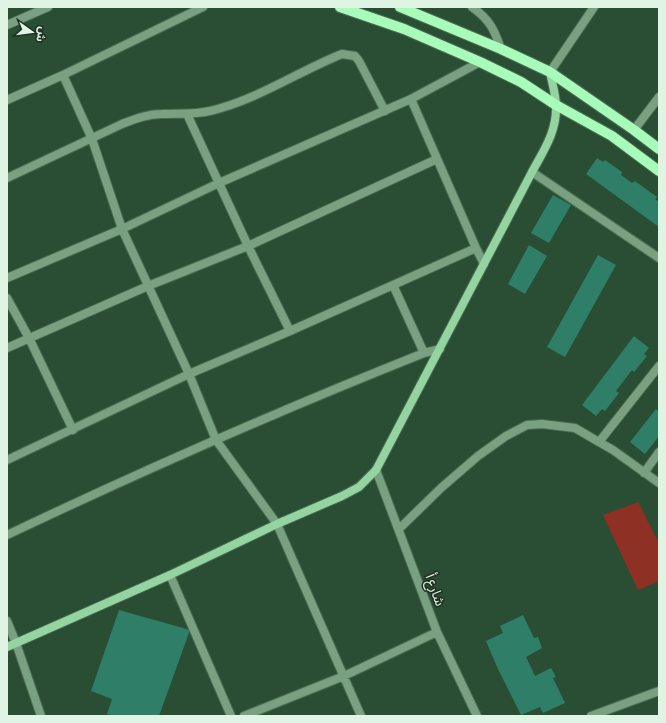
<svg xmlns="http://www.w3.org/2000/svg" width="666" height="723" font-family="'Sofia Sans Condensed','Noto Sans Arabic',sans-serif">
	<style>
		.green { fill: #8e3023 }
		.building { fill: #2f7f68 }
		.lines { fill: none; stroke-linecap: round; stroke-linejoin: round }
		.minor-casing { stroke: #4b6c53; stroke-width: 10 }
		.secondary-casing { stroke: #4b6c53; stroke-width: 10 }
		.primary-casing { stroke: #4b6c53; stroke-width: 12 }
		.minor { stroke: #79a181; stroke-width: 8 }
		.secondary { stroke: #93d4a1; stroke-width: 8 }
		.primary { stroke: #a7fcba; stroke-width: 10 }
		.labels { text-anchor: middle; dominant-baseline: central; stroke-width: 3; stroke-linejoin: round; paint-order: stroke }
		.street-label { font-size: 14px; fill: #e0f4e3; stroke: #1f3023 }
	</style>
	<rect width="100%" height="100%" fill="#2a4e33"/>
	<path class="green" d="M638 502 659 543V581L638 590 603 515Z"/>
	<path class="building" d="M597 158 603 162 605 160 622 172 621 175 632 183 635 181 657 197 655 199 659 202V227L586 174Z
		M553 195 571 205 549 243 531 233Z
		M529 245 547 256 525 294 508 284Z
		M598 255 616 265 565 357 547 347Z
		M634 336 649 348 644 354 647 356 634 372 632 370 616 391 619 393 605 411 602 409 596 416 582 405Z
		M656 409 659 412V436L645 454 630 442Z
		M119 610 190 630 159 716H114L107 714 112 699 91 691Z
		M523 615 534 638 538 637 542 648 526 657 535 676 551 668 556 677 553 678 565 703 543 713 540 707 521 715 498 669 486 641 503 633 500 626Z"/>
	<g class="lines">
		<g class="minor-casing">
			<path id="minor" d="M472 7C490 20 494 29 501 49
				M7 25 48 7
				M550 72 594 7
				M63 75 92 139 122 229 189 374 216 440 277 524 361 716
				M411 99 476 248
				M7 100 63 75 203 7
				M187 114 248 246 290 331
				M634 130 659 97
				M532 172 659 258
				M7 178 122 124C135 119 147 114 161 114 177 113 193 115 210 111 257 100 297 72 342 54L355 56 359 61 385 111
				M7 278 122 229 219 183 411 99 480 62
				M393 285 424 353 440 349
				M7 298 29 338 73 430
				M7 348 148 286 248 246 437 159
				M659 366 599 442 613 450 659 483
				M7 460 189 374 290 331 476 248 484 264
				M376 470 437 632 477 716
				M644 473 659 452
				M399 529 441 488 478 456 506 436 527 425 542 424 575 428 599 442
				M7 535C144 470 283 409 424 353
				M170 575 231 716
				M7 621 16 643 41 716
				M244 716 344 676 437 632
				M591 716 659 691"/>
		</g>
		<g class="secondary-casing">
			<path id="secondary" d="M7 647 170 575 277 524 342 496 359 487 376 470 532 172C544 150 557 131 556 106 556 95 552 83 550 72"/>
		</g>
		<g class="primary-casing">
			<path id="primary" d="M340 7 404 29 480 62 521 82 556 105 612 136 659 171
				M400 7 501 49 550 72 634 130 659 149"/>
		</g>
		<use href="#minor" class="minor"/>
		<use href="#secondary" class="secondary"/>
		<use href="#primary" class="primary"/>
	</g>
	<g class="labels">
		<g class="street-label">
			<text transform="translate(435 590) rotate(70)">شارع أ</text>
		</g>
	</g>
	<rect width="666" height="723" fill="none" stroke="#e0f4e3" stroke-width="16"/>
	<g transform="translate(32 32) rotate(104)" stroke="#1f3023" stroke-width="3" paint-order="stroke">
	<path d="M0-3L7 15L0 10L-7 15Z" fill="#e0f4e3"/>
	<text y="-6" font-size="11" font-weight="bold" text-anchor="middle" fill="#e0f4e3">ش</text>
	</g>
</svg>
